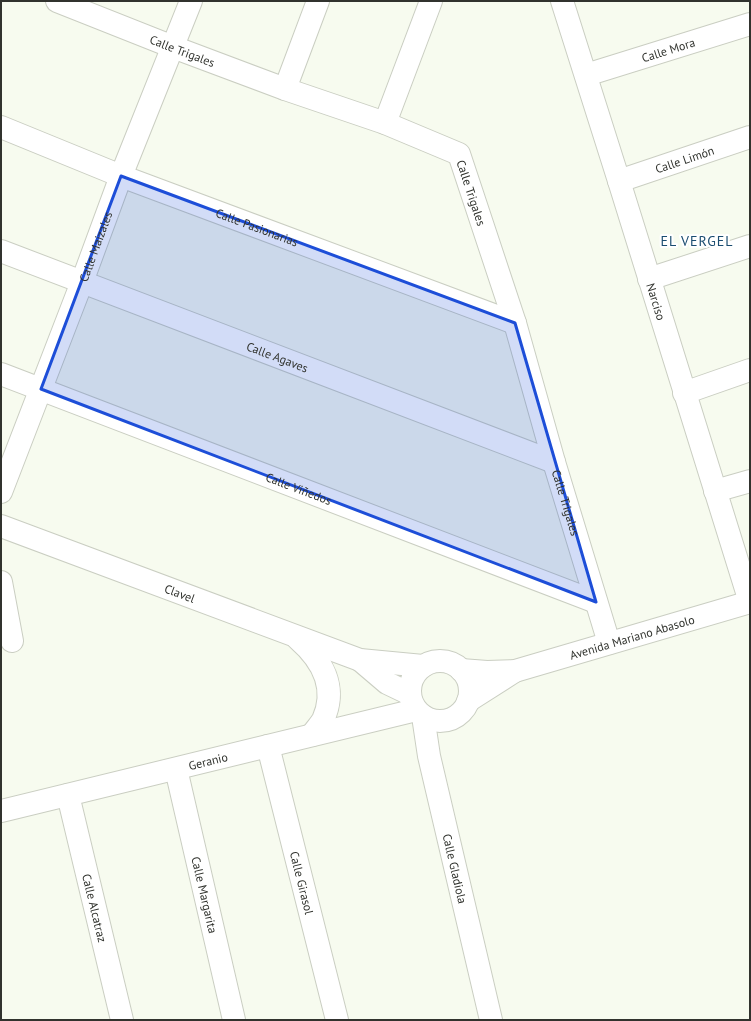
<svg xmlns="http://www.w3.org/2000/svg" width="751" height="1021" font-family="'PT Sans',sans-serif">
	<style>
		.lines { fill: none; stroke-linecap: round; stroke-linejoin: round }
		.minor-casing { stroke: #cacec2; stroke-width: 24 }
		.tertiary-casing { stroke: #cacec2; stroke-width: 24 }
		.minor { stroke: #fff; stroke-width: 22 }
		.tertiary { stroke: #fff; stroke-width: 22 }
		.marked { fill: #1d4ed8; fill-opacity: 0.2; stroke: #1d4ed8; stroke-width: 3; stroke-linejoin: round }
		.labels { text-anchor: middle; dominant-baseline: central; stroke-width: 4; stroke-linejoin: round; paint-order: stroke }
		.street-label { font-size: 12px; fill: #31332e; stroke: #fff }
		.quarter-label { font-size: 14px; letter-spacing: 1px; fill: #1a4c70; stroke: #fff }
	</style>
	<rect width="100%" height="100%" fill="#f7fbef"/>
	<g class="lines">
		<g class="minor-casing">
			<g id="minor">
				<path id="s1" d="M57 1 173 47 285 89 385 123 459 154 515 323 554 462 609 643"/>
				<path id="s2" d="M562 1 619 181 750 602"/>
				<path id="s3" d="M586 75 750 24"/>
				<path d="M285 89 318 1"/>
				<path d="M385 123 431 1"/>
				<path id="s4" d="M1 127 121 176 515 323"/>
				<path id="s5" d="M619 181 750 137"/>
				<path id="s6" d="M1 251 554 462"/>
				<path d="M649 279 750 246"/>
				<path id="s7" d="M1 374 596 602"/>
				<path d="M684 393 750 370"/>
				<path d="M715 491 750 481"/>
				<path id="s8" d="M1 492 82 282 121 176 191 1"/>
				<path d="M1 582 12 641"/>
				<path id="s9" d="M423 716 429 756 491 1020"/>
				<path id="s10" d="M268 746 337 1020"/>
				<path id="s11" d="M176 769 234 1020"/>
				<path id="s12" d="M68 795 122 1020"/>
			</g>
		</g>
		<g class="tertiary-casing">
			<g id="tertiary">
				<path id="s13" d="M1 526 360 660 423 666"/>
				<path d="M298 639C322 660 338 687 323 720 320 725 315 730 312 735"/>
				<path d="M360 660 387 683 410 694"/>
				<circle cx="440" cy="691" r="30"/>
				<path id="s14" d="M461 670 487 672 515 671 750 602"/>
				<path d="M468 701 515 671"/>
				<path id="s15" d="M1 811 416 710"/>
			</g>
		</g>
		<use href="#minor" class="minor"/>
		<use href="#tertiary" class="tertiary"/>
	</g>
	<path class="marked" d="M121 176 515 323 596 602 41 389Z"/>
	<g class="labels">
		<g class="street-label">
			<text stroke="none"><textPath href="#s3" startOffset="86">Calle Mora</textPath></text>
			<text stroke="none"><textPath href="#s1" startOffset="135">Calle Trigales</textPath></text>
			<text stroke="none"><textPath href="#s5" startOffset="69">Calle Limón</textPath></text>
			<text stroke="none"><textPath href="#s1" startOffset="471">Calle Trigales</textPath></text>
			<text stroke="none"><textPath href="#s4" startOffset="275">Calle Pasionarias</textPath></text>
			<text stroke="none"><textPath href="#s8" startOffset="263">Calle Maizales</textPath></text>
			<text stroke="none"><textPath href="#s2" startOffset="315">Narciso</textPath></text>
			<text stroke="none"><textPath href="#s6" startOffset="296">Calle Agaves</textPath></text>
			<text stroke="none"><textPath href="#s7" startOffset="319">Calle Viñedos</textPath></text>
			<text stroke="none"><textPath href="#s1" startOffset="795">Calle Trigales</textPath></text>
			<text stroke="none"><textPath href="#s13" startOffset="191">Clavel</textPath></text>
			<text stroke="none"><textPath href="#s14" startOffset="176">Avenida Mariano Abasolo</textPath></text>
			<text stroke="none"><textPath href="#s15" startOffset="213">Geranio</textPath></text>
			<text stroke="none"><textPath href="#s9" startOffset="156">Calle Gladiola</textPath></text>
			<text stroke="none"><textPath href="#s10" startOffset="141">Calle Girasol</textPath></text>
			<text stroke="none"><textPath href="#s11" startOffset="129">Calle Margarita</textPath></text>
			<text stroke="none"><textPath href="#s12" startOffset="116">Calle Alcatraz</textPath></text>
		</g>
		<g class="quarter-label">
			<text x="697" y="241">EL VERGEL</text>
		</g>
	</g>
	<rect width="751" height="1021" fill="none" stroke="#31332e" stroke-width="4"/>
</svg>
